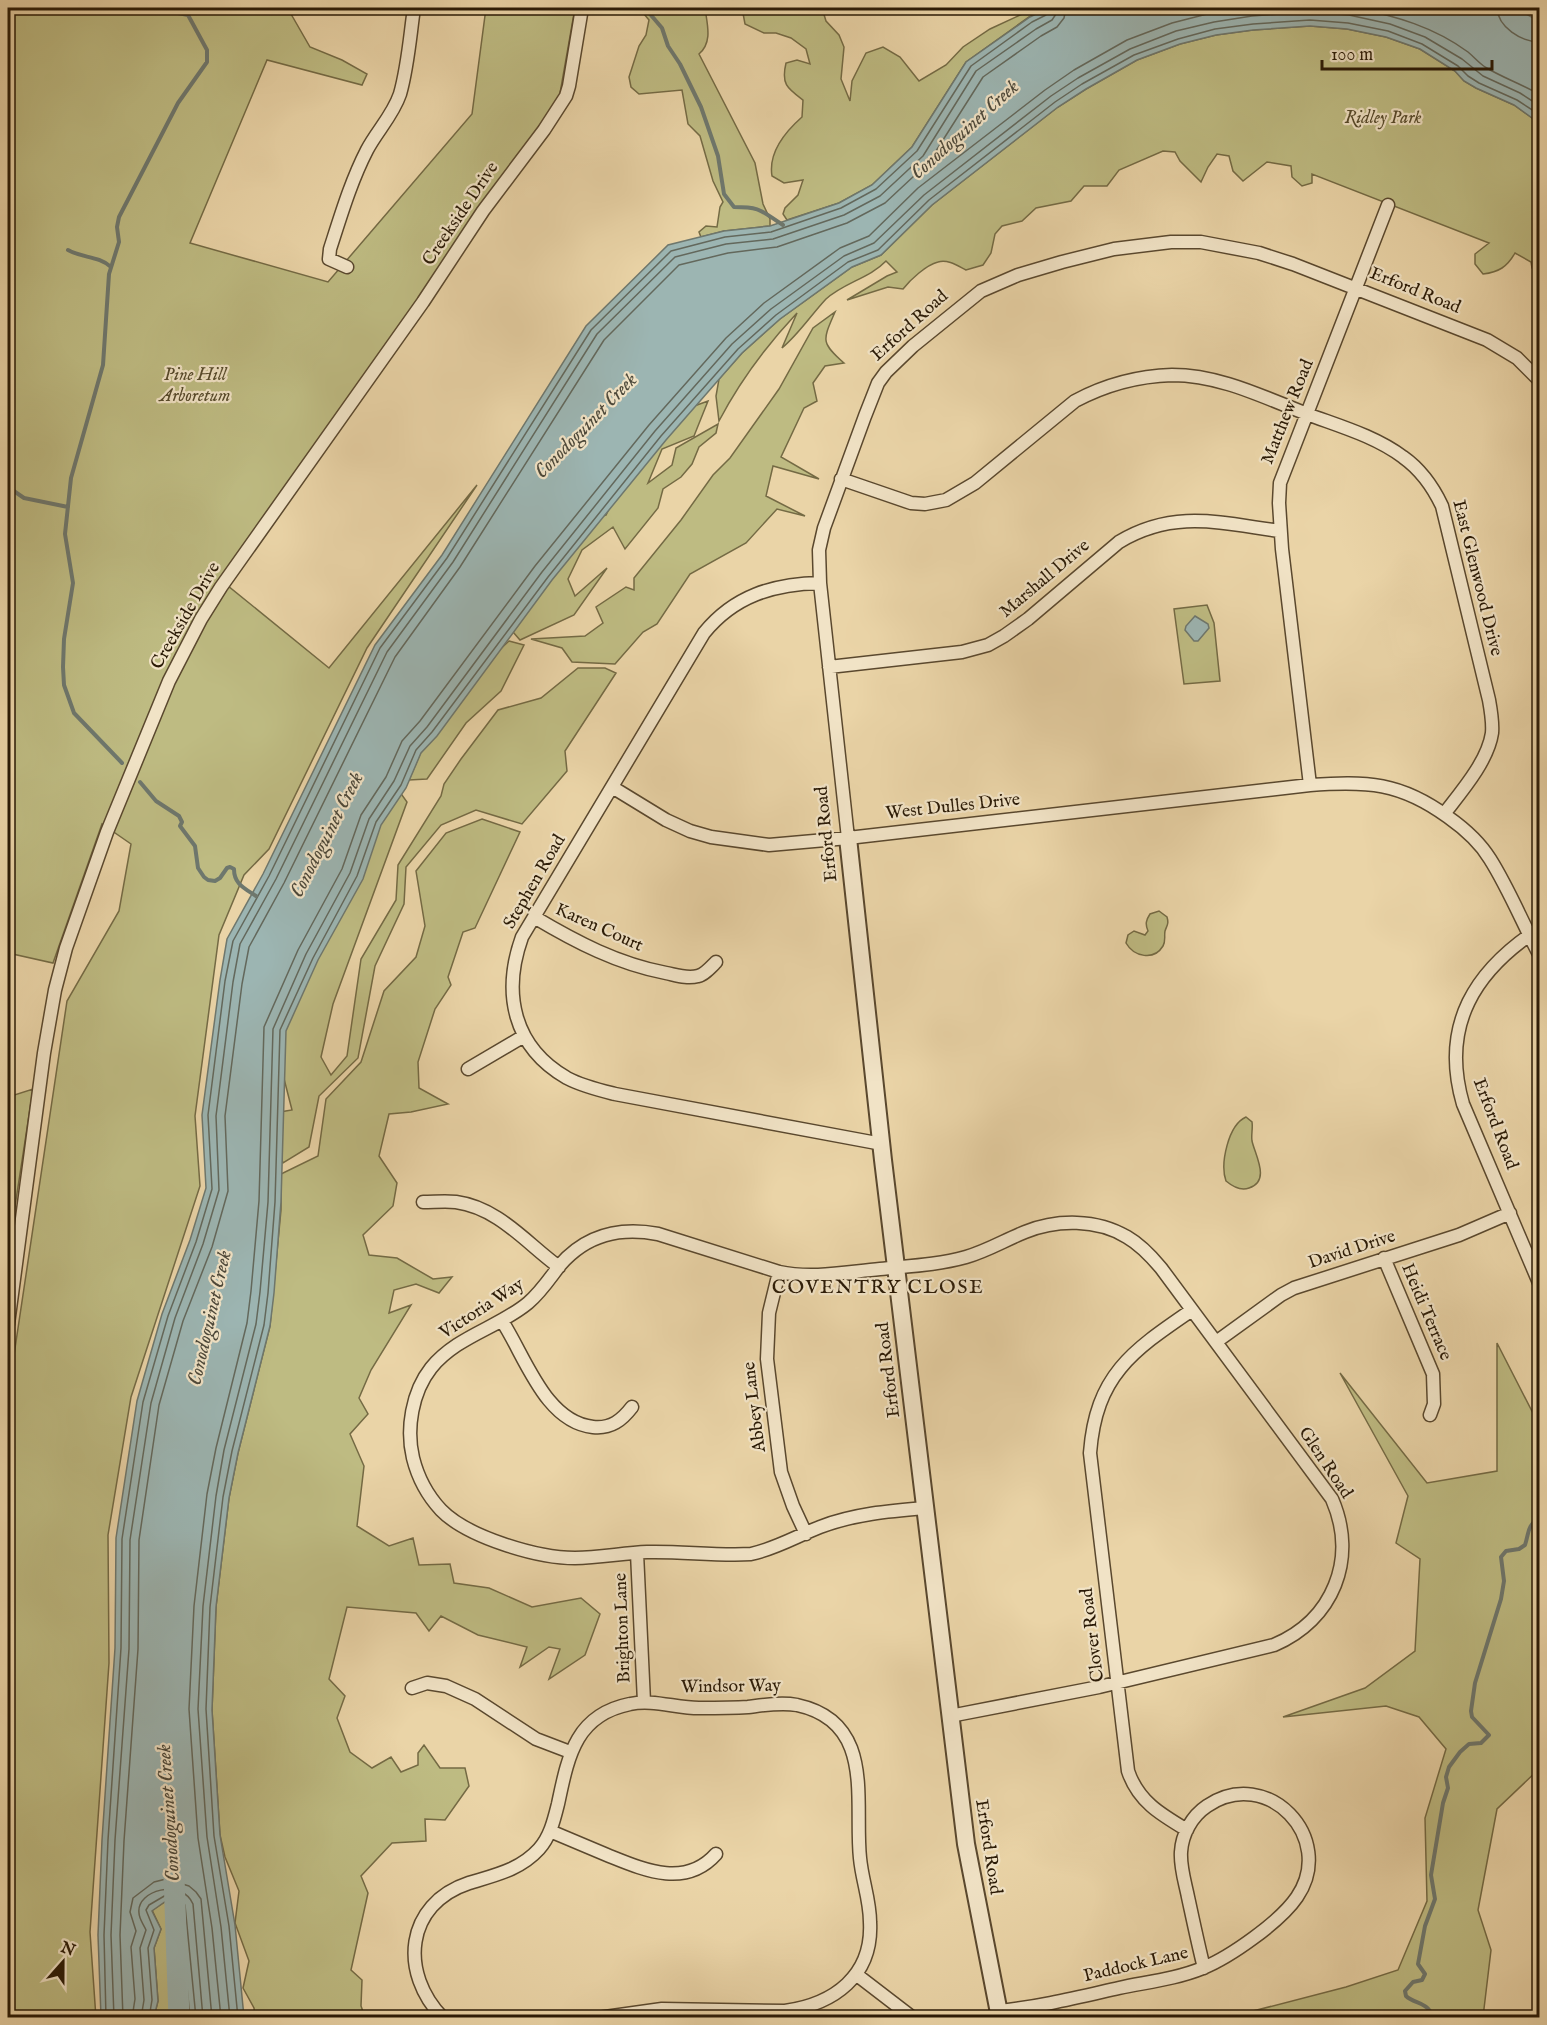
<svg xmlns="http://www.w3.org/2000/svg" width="1547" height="2025" font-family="'IM FELL English',serif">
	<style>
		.green { fill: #bebb82; stroke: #746a44; stroke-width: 1.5 }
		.water { fill: #9cb5b2; stroke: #6e776d; stroke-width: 1.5 }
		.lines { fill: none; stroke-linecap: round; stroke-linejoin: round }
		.shore { stroke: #63685c; stroke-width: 1.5 }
		.stream { stroke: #6e776d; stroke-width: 4 }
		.river { stroke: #9cb5b2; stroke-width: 21 }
		.minor-casing { stroke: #5a482e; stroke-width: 15 }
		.tertiary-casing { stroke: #5a482e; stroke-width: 20 }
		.minor { stroke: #f1e3c6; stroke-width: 12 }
		.tertiary { stroke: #f1e3c6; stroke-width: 16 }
		.labels { text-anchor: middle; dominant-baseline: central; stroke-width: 4.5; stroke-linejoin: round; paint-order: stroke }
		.park-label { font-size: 18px; font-style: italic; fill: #564a2b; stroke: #f1e3c6 }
		.street-label { font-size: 18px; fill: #2a1a06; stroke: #f1e3c6 }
		.water-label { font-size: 20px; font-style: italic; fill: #4c483a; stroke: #f1e3c6 }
		.neighbourhood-label { font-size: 20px; letter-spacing: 1.5px; fill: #2a1a06; stroke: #f1e3c6 }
	</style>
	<rect width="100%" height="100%" fill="#ead4a7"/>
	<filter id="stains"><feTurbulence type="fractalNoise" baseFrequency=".00333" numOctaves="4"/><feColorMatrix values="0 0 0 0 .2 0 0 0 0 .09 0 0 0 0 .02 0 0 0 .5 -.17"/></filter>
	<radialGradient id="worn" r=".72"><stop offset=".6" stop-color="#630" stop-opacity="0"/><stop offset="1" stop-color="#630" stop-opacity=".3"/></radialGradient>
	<path class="green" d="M8 8H289L291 14 310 47 342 60 367 74 362 85 267 60 190 243 328 282 472 114 486 8H575L559 99 222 581 329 668 477 485 367 648 269 849 244 875 219 935 195 1116 200 1186 131 1397 108 1535 109 1663 90 1932 96 2018 8 2017V1395L67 1001 119 911 131 844 102 824 53 963 8 953V955Z
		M639 8H705C707 24 713 42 699 54L755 163 763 204 770 219V226L724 231 701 237 699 232 706 226 717 227 720 207 723 202 713 181 700 136 688 124 682 90 639 94 631 87 629 77 639 46 646 35 649 20Z
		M742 8H822L826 21 839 35 844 47 841 79 850 101 852 81 866 53 883 47 900 57 919 81 946 65 963 47 990 29 1033 9 1043 10 1029 17 966 62 912 147 872 185 839 203 787 220 783 214 785 208 798 195 803 180 784 183 772 176C768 152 785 132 802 117L803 100C787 88 781 84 786 63L797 60 810 64 806 49 791 38 776 33H764L745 24Z
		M1310 26 1347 29 1386 37 1420 49 1455 71 1464 81 1476 88 1514 105 1539 123V276L1532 268 1531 262 1515 253C1507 267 1499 272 1483 274L1475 264V254L1489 243 1312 174V183L1302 186 1292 177 1291 166 1267 162 1243 181 1233 171 1229 156 1217 154 1208 167 1201 182 1180 161 1175 152 1163 151 1119 170 1107 186H1084L1071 201 1036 208 1022 221 1002 226 995 234 991 253 983 265 966 270C958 266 948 259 938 262 926 265 910 280 903 289L888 287 847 300 887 276 897 272 886 261C870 278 843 283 826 299 811 315 799 334 782 348L797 313C766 346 740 381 719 421L716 396 719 379 742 353 780 319 852 267 881 255 932 205 1058 107 1086 89 1137 60 1180 44 1216 35 1253 30Z
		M835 312C823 340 820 342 844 363L825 366 813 383 817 401 804 408 781 457 819 479 773 466 766 496 805 516 777 509 746 543 690 574 657 624 643 632 615 664 572 662 562 648 531 639 585 636 603 623 596 607 626 587 634 590V578L681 520 713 475 730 458 779 389 813 328Z
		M708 401 694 436 662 449 648 483 672 465 676 448 718 424 716 433 699 447 692 464 681 477 663 489 658 508 625 549 613 527 582 550 568 579 575 596 607 568 574 615 520 640 513 632 590 519 606 515 632 462 686 409Z
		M1207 605 1214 623 1220 681 1184 684 1174 609Z
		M509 641 524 645 501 691 466 723 427 779 409 780 423 747 481 667Z
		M578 668H605L616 673 565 751 567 771 522 824 476 810 441 825 406 867 404 904 375 966 358 1058 319 1096 309 1147 283 1163 278 1149 280 1112 292 1110 281 1067 283 1032 397 788 407 802 333 1004 321 1057 331 1075 347 1056 361 959 396 900 398 865 441 796 444 784 461 759 498 710 541 698Z
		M482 819 520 832 475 928 463 932 448 977 451 985 435 1009 418 1062 419 1088 448 1104 411 1112 389 1114 379 1156 397 1183 393 1206 363 1235 369 1255 397 1258 433 1279 452 1277 439 1293 416 1284 394 1290 389 1313 411 1305 371 1370 359 1398 368 1414 350 1434 364 1466 357 1526 389 1546 413 1538 419 1565 450 1564 454 1583 489 1588 532 1607 581 1598 600 1614 585 1655 549 1679 560 1649 549 1647 520 1667 527 1647 478 1635 441 1616 429 1631 416 1613 347 1607 329 1679 345 1696 337 1718 350 1752 372 1768 391 1757 401 1772 418 1765V1753L424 1745 440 1768H465L469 1786 445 1820 425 1819 426 1841 392 1843 361 1876 368 1893 351 1970 362 1980 361 2006 365 2017H255L254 2008 243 1988 249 1961 235 1923 239 1891 225 1857 220 1835 212 1710 216 1607 229 1498 238 1453 270 1326 281 1210V1174L318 1156 326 1099 361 1062 384 991 416 957 425 926 416 871 446 833Z
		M1159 911 1167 917C1169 924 1167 925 1165 931 1164 936 1166 941 1163 946 1154 961 1134 957 1126 943L1128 935 1134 931 1145 935 1148 931C1145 924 1146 920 1150 914Z
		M33 1089 8 1252V1097Z
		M1246 1117 1252 1122C1253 1128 1251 1135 1252 1141 1255 1155 1271 1181 1249 1188 1241 1191 1232 1186 1226 1181 1220 1164 1228 1125 1246 1117Z
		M1497 1343 1539 1425 1540 1768 1497 1809 1478 1910 1491 1950 1483 2017H1230L1346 1987 1398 1970 1427 1901 1425 1818 1446 1749 1419 1717 1386 1706 1283 1717 1365 1688 1415 1651 1420 1559 1396 1543 1408 1496 1340 1373 1427 1483 1497 1471Z
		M166 1901 179 1906 190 2017H154L158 2001 154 1948 161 1929 152 1910Z"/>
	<path class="water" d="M1048 8H1515L1539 21V123L1514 105 1476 88 1464 81 1455 71 1420 49 1386 37 1347 29 1310 26 1253 30 1216 35 1180 44 1137 60 1086 89 1058 107 932 205 881 255 852 267 780 319 742 353 666 440 552 580 437 736 421 753 406 788 381 825 363 879 318 960 286 1031 281 1202 274 1293 270 1326 238 1453 229 1498 216 1607 212 1710 220 1835 235 1925 244 2017H190L179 1906 166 1901 152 1911 161 1929 154 1948 158 2001 154 2017H101L98 1935 102 1840 115 1648 116 1538 137 1401 162 1314 190 1240 206 1188 202 1115 220 980 227 939 263 874 375 645 442 555 586 326 668 245 724 231 770 226 839 203 872 185 912 147 966 62 1030 17Z
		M1195 616 1208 624 1209 628 1198 641H1194L1185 630 1186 626Z"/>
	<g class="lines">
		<path class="shore" d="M1355 8C1396 16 1434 27 1468 52 1474 57 1479 63 1485 67 1503 78 1522 84 1540 95
			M1497 8C1498 27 1521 42 1540 42
			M106 2018 104 1935 108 1840 121 1648 122 1539 143 1402 168 1316 196 1242 212 1189 208 1115 225 981 233 941 269 876 380 648 447 558 591 330 671 251 725 237 771 232 841 208 876 189 917 151 971 66 1032 22 1046 15 1049 8
			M114 2018 111 1935 115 1840 129 1649 130 1540 151 1403 175 1318 203 1244 219 1190 216 1116 233 982 240 944 276 879 387 652 453 562 597 334 675 257 726 244 773 239 844 215 880 196 923 156 976 71 1036 29 1052 20 1056 14 1057 8
			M123 2018 120 1935 124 1841 138 1649 139 1540 159 1405 183 1321 212 1247 228 1191 225 1116 242 984 249 947 284 883 395 657 460 567 604 340 679 265 728 253 777 247 847 223 885 203 929 162 983 77 1041 36 1057 27 1064 18 1066 8
			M132 2018 135 1999 131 1947 136 1931 130 1912 133 1898 154 1882 166 1879 189 1886 196 1892 201 1899 212 2018
			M141 2018 144 2000 140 1948 146 1930C144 1925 139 1919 139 1913 136 1890 182 1878 193 1904L203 2018
			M149 2018 152 2000 148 1948 154 1930 146 1910 149 1905 166 1895 181 1901 185 1905 196 2018
			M221 2018 212 1928 198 1838 189 1709 194 1606 207 1494 216 1448 247 1323 251 1291 259 1201 264 1027 298 950 342 869 361 815 386 777 402 741 420 721 535 566 649 425 726 338 764 303 840 248 869 236 918 188 1045 90 1074 70 1127 40 1172 23 1211 13 1249 8
			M230 2018 221 1927 207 1837 198 1709 203 1606 216 1496 224 1450 256 1324 260 1292 268 1202 273 1029 306 954 350 873 369 819 394 781 410 746 427 727 542 572 655 431 732 344 771 309 844 256 874 243 924 195 1051 96 1078 78 1130 49 1176 31 1214 22 1252 16 1310 12 1349 15 1390 24 1425 37 1462 59 1483 76 1520 93 1540 106
			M238 2018 229 1926 214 1836 206 1709 210 1607 223 1497 232 1451 264 1325 268 1293 275 1202 280 1030 313 958 357 876 376 822 401 785 416 750 432 732 548 577 661 436 738 349 776 315 848 262 878 250 929 200 1055 102 1082 84 1134 55 1178 39 1215 29 1253 24 1310 20 1348 23 1388 31 1422 44 1458 66 1468 76 1479 83 1517 100 1540 115"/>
		<path class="stream" d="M648 8 650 14 662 28 668 46 680 64 701 107 718 156 724 194 734 207C762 207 761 211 783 225
			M68 250C82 258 99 256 111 267
			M8 487 24 498 68 507
			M122 763 74 713 64 685 63 667 64 639 73 583 65 534 71 478 103 365 109 274 119 242 117 227 119 217 178 103 207 62V50L188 15 173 12 166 8
			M140 782 156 801 179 816 182 822 180 826 195 846 198 868 204 877 208 880 215 881 220 878 227 868 230 867 234 869C234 884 244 888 256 896
			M1428 2018 1430 2011C1424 2002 1413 2003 1406 1996L1405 1991 1413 1982 1422 1980 1425 1974 1418 1964 1425 1926 1435 1899 1431 1875 1443 1803 1448 1788 1446 1777 1449 1767 1460 1752 1469 1744 1481 1743 1489 1735 1472 1717 1471 1711 1475 1683 1501 1599 1504 1581 1501 1557 1506 1551 1519 1549 1525 1545C1530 1529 1526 1529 1540 1516"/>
		<path class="river" d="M174 1877 179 2018"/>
		<g class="minor-casing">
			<path id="minor" d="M347 267 329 259 330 249C341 215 351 181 367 150 377 131 393 115 400 94 408 66 410 36 414 8
				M841 479 911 503 925 504 946 500 975 483 1075 401C1105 385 1138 376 1172 375 1220 375 1263 397 1307 414 1339 426 1375 436 1403 457 1420 469 1433 487 1442 506L1489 700C1491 711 1493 722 1492 733 1488 761 1461 792 1444 814
				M820 583C773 584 734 596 704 633L522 937C502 993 513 1047 567 1078 582 1086 599 1090 615 1094L882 1144
				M829 667 962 652 988 645 1004 636 1028 619 1119 542C1174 509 1220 523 1280 531
				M1310 785 1282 549 1279 503 1280 483 1388 205
				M612 787 666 820 690 831 711 837 769 845 848 838 1310 785C1367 781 1400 782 1448 817 1465 829 1479 841 1490 859 1509 889 1523 924 1540 956
				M848 838 820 583 819 550 824 528 865 416 878 383 886 372 913 346 981 291 1018 275 1062 262 1114 249 1171 242H1201L1259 253 1293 264 1487 340 1517 358 1540 381
				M534 917C576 942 618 964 666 973 676 975 687 979 698 976 704 975 711 967 716 962
				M1540 928C1475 970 1440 1025 1463 1104L1540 1285
				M468 1069 524 1036
				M423 1202C434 1202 446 1201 456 1202 499 1208 526 1243 559 1267
				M1384 1258 1433 1374 1434 1404 1430 1415
				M779 1272 769 1313 767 1359 781 1472 793 1506 806 1534
				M502 1321C525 1356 545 1422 593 1427 611 1429 622 1420 632 1407
				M8 1324 44 1053 55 990 66 948 107 832 169 681 201 619 221 587 423 302 483 211 544 130 566 96 569 86 582 8
				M1216 1342 1281 1295 1294 1288 1459 1235 1510 1213
				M925 1508C889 1511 854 1514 820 1527 797 1536 775 1549 751 1554 716 1556 681 1551 647 1552 623 1553 599 1558 575 1558 537 1558 467 1537 441 1510 427 1495 418 1478 413 1458 406 1429 412 1392 431 1368 457 1336 498 1328 528 1303 541 1292 550 1278 560 1265 587 1234 620 1227 658 1234L779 1272C813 1279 846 1272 880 1269 909 1266 937 1265 966 1257 987 1251 1005 1240 1025 1232 1057 1219 1097 1219 1127 1237 1141 1245 1151 1256 1161 1268L1332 1499C1358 1559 1333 1620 1274 1645L1099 1687 950 1716
				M637 1553 644 1702
				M412 1688 427 1683 446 1686 475 1699 536 1739 570 1752
				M1187 1830C1160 1814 1138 1801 1128 1771L1090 1453C1096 1375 1132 1351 1192 1310
				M550 1831C569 1839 588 1847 607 1855 642 1869 685 1889 716 1854
				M857 1975 913 2018
				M998 2011C1039 2007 1079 1997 1119 1988 1147 1982 1176 1979 1203 1968 1230 1957 1280 1922 1297 1897 1337 1838 1267 1765 1207 1806 1192 1816 1182 1834 1181 1852 1180 1867 1185 1882 1188 1897 1193 1920 1198 1944 1204 1968
				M443 2018C399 1973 405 1904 469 1883 495 1875 520 1870 539 1849 550 1837 554 1820 558 1804 568 1757 575 1715 630 1704 652 1699 676 1708 699 1708 715 1708 732 1708 748 1707 764 1705 781 1702 797 1705 876 1722 854 1801 860 1858 862 1880 870 1900 870 1922 873 1976 834 2004 785 2011L662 2009 598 2018"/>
		</g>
		<g class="tertiary-casing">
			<path id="tertiary" d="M848 838 883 1160 966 1844 1000 2018"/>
		</g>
		<use href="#minor" class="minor"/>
		<use href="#tertiary" class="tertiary"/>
	</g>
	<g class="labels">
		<g class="park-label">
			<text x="1383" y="118">Ridley Park</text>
			<text x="195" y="375">Pine Hill<tspan x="195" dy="21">Arboretum</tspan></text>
		</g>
		<g class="street-label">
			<text transform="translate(461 214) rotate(-56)">Creekside Drive</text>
			<text transform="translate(1415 291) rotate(22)">Erford Road</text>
			<text transform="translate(910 326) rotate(-42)">Erford Road</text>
			<text transform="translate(1288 412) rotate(-68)">Matthew Road</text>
			<text transform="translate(1477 578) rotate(76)">East Glenwood Drive</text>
			<text transform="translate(1045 579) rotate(-40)">Marshall Drive</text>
			<text transform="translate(186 616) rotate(-60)">Creekside Drive</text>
			<text transform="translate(953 807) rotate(-6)">West Dulles Drive</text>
			<text transform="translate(827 834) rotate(-96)">Erford Road</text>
			<text transform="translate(535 882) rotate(-60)">Stephen Road</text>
			<text transform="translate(599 928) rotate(24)">Karen Court</text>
			<text transform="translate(1495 1124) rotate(69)">Erford Road</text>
			<text transform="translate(1352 1250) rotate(-18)">David Drive</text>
			<text transform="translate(482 1309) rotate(-33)">Victoria Way</text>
			<text transform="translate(1426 1312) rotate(67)">Heidi Terrace</text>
			<text transform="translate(889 1370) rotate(-97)">Erford Road</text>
			<text transform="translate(755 1407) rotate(-97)">Abbey Lane</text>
			<text transform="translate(1325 1463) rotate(56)">Glen Road</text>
			<text transform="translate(623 1628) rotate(-92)">Brighton Lane</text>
			<text transform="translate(1093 1635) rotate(-97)">Clover Road</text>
			<text transform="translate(731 1687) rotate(-1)">Windsor Way</text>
			<text transform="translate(988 1847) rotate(81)">Erford Road</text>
			<text transform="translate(1136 1965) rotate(-13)">Paddock Lane</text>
		</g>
		<g class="water-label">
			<text transform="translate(965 130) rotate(-42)">Conodoguinet Creek</text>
			<text transform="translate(586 426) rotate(-46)">Conodoguinet Creek</text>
			<text transform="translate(327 835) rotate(-63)">Conodoguinet Creek</text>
			<text transform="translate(210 1318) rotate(-77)">Conodoguinet Creek</text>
			<text transform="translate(169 1813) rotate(-94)">Conodoguinet Creek</text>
		</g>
		<g class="neighbourhood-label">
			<text x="878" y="1287">COVENTRY CLOSE</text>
		</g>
	</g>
	<rect width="1547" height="2025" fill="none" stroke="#ead4a7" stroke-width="30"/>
	<rect x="9" y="9" width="1529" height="2007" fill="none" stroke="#2a1a06" stroke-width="3"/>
	<rect x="15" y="15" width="1517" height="1995" fill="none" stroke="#2a1a06" stroke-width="1.5"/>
	<g transform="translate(63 1962) rotate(21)" stroke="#f1e3c6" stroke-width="4.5" paint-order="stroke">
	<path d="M0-4.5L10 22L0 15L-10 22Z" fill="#2a1a06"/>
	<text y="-9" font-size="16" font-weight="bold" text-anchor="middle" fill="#2a1a06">N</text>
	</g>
	<path d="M1322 60v9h170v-9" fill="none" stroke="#2a1a06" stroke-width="3"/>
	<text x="1331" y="60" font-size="18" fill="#2a1a06" stroke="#f1e3c6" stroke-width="4.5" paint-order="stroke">100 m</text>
	<rect width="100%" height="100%" filter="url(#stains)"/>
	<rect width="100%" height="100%" fill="url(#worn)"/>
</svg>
